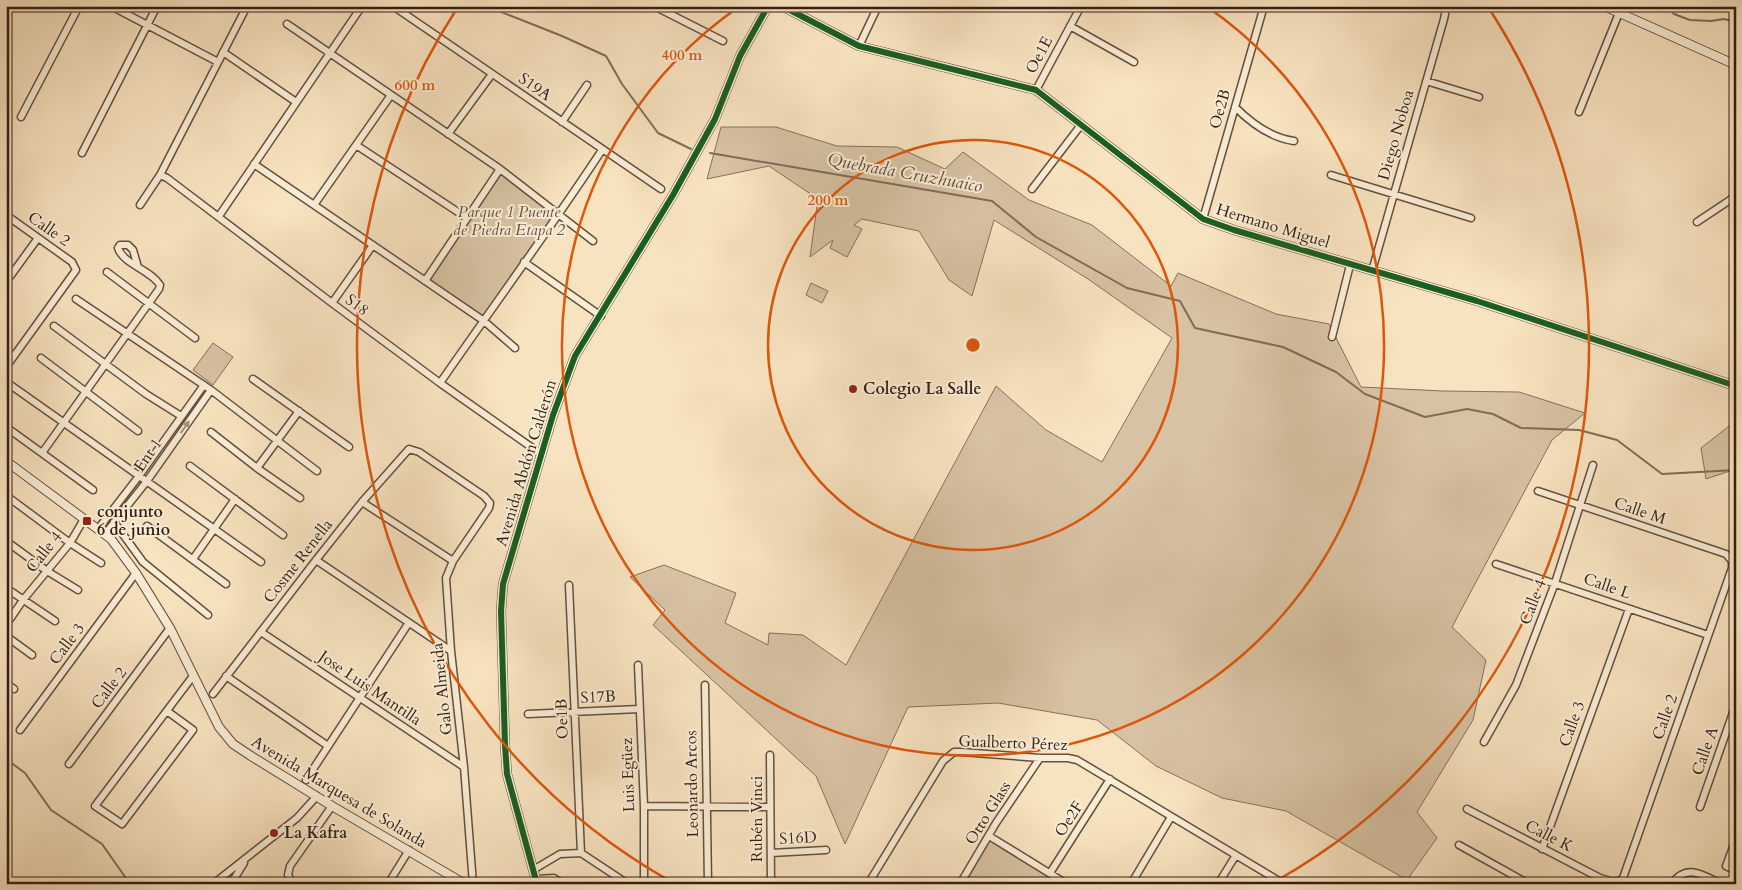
<svg xmlns="http://www.w3.org/2000/svg" width="1742" height="890" font-family="Cardo,serif">
	<style>
		.green { fill: #d7c2a3; stroke: #86705b }
		.lines { fill: none; stroke-linecap: round; stroke-linejoin: round }
		.stream { stroke: #816c57; stroke-width: 2 }
		.minor-casing { stroke: #654f3e; stroke-width: 9 }
		.tertiary-casing { stroke: #654f3e; stroke-width: 10 }
		.minor { stroke: #faedd6; stroke-width: 6 }
		.tertiary { stroke: #faedd6; stroke-width: 8 }
		.cycleway-casing { stroke: #faedd6; stroke-width: 9 }
		.cycleway { stroke: #1b5e20; stroke-width: 6 }
		.oneway { fill: #a1907e }
		.ring { fill: none; stroke: #df560c; stroke-width: 2.5 }
		.poi-dot { fill: #8f2418; stroke: #faedd6; stroke-width: 2 }
		.labels { text-anchor: middle; dominant-baseline: central; stroke-width: 4; stroke-linejoin: round; paint-order: stroke }
		.street-label { font-size: 16px; fill: #341e13; stroke: #faedd6 }
		.park-label { font-size: 16px; font-style: italic; fill: #654f3e; stroke: #faedd6 }
		.poi-label { font-size: 16px; font-weight: bold; fill: #341e13; stroke: #faedd6; text-anchor: start }
		.water-label { font-size: 18px; font-style: italic; fill: #614c3b; stroke: #faedd6 }
		.centre { fill: #df560c; stroke: #faedd6; stroke-width: 2.5 }
		.ring-label { font-size: 15px; text-anchor: middle; font-weight: bold; fill: #df560c; stroke: #faedd6; stroke-width: 4; stroke-linejoin: round; paint-order: stroke }
	</style>
	<rect width="100%" height="100%" fill="#f8e3c0"/>
	<filter id="stains"><feTurbulence type="fractalNoise" baseFrequency=".004" numOctaves="4"/><feColorMatrix values="0 0 0 0 .2 0 0 0 0 .09 0 0 0 0 .02 0 0 0 .5 -.17"/></filter>
	<radialGradient id="worn" r=".72"><stop offset=".6" stop-color="#630" stop-opacity="0"/><stop offset="1" stop-color="#630" stop-opacity=".3"/></radialGradient>
	<path class="green" d="M721 127H776L837 146 897 147 945 169 963 152 1029 200 1092 225 1171 286 1178 273 1276 314 1329 324 1361 387 1443 391 1519 392 1585 413 1552 440 1452 627 1486 660 1473 720 1417 812 1437 838 1407 880 1286 811 1222 798 1156 766 1097 720 998 703 908 707 845 844 816 776 653 625 665 610 630 577 664 565 736 593 725 623 768 645 769 633 803 635 846 665 996 386 1046 430 1102 462 1172 338 1088 279 994 220 972 296 949 280 919 231 862 219 854 225 862 229 847 257 830 248 833 240 810 257 818 199 769 166 707 179Z
		M500 169 560 214 484 321 425 281Z
		M811 283 828 291 822 303 806 295Z
		M213 343 233 357 213 385 193 370Z
		M1733 423 1736 424V469L1706 479 1701 448Z
		M990 840 1063 884H961Z"/>
	<g class="lines">
		<path class="stream" d="M486 6 562 36 606 56 622 84 658 133 691 149
			M1667 6 1674 14 1690 20 1711 21 1724 19 1736 22
			M710 153 992 201 1036 237 1127 288 1180 301 1195 328 1283 347 1336 372 1365 394 1425 417 1467 409 1493 414 1521 428 1579 430 1617 440 1662 474 1736 470
			M6 759 25 773 51 810 102 844 130 884"/>
		<g class="minor-casing">
			<path id="minor" d="M111 6 218 62
				M393 6 661 189
				M654 6 723 41
				M1730 6 1736 9
				M287 24 500 169 593 241
				M1070 26 1134 62
				M859 46 878 6
				M223 52 296 102
				M1426 81 1479 97
				M1036 90 1081 6
				M1235 107C1251 123 1272 138 1294 141
				M1579 112 1619 13
				M21 117 79 6
				M562 122 587 85
				M448 134 492 74
				M356 145 467 218
				M82 153 157 6
				M254 164 484 321 515 348
				M160 175 167 178 332 303 440 383 541 454
				M1331 175 1471 218
				M1032 189 1081 125
				M140 205 160 175 247 6
				M314 205 391 95
				M6 215 72 262 76 270 6 367
				M219 216 362 6
				M1203 219 1264 6
				M1697 222 1736 196
				M524 262 601 316
				M1372 271 1444 19 1446 9 1444 6
				M107 272 195 338
				M425 281 500 169
				M6 282 38 238
				M76 299 211 390 317 471
				M332 303 373 245
				M54 326 146 394 181 416
				M1332 337 1350 265
				M41 358 138 431
				M253 379 349 447
				M440 383C494 305 550 229 602 150
				M9 384 261 562
				M6 427 93 490
				M211 432 257 468 300 498
				M42 453 159 289 160 285C151 270 123 264 118 248L120 245H128L133 250 138 267
				M190 466 283 535
				M257 468 299 411
				M8 497 70 543 101 563
				M362 502 453 561
				M114 522 143 562 208 615
				M147 526 226 584
				M98 529 139 476 204 385
				M105 534 147 481 211 390
				M6 541 47 571 78 590
				M193 559 235 499
				M316 560 451 651
				M1496 564 1708 635
				M569 585 581 853
				M6 588 55 621
				M6 625 23 600 70 543 84 519
				M261 632 464 767
				M6 636 32 655
				M638 665 644 806V884
				M226 676 328 746
				M6 683 14 689
				M705 685 708 884
				M213 694 316 560 362 502 409 449 419 452 484 496 490 503 489 508 453 561 446 578 451 651 464 767 473 884
				M167 711 193 730 122 824 95 806 193 676
				M528 714 639 709
				M20 730 136 573
				M1484 742 1516 685 1555 583 1593 465
				M770 755 771 884
				M69 764 170 628
				M306 780 408 624
				M644 806 770 807
				M1700 807 1736 704
				M1467 809 1600 878C1608 880 1616 885 1623 878L1732 568V561L1726 554 1538 491
				M989 836 1067 884
				M1736 839 1726 866 1736 871
				M1459 845 1529 884
				M1542 849 1629 609
				M771 853 826 850
				M533 870 560 854 581 853 628 884
				M1050 873 1110 779
				M536 879 554 878 563 884
				M213 884 297 818 317 796
				M231 884 244 863
				M293 884 288 875 290 866 332 806
				M388 884 409 850
				M868 884 943 761 954 752H961L1040 758H1068L1077 760 1284 884
				M960 884 996 823 1040 758
				M1131 884 1171 817
				M1218 884 1236 855
				M1596 884 1600 878
				M1672 884C1686 863 1704 875 1721 884"/>
		</g>
		<g class="tertiary-casing">
			<path id="tertiary" d="M782 6 859 46 1036 90 1203 219 1234 230 1477 301 1736 386
				M1604 6 1736 65
				M6 461 111 539 136 573 170 628 219 727 233 744 251 756 332 806 465 884
				M537 884 507 774 505 745 501 611 503 584 553 415 575 356 673 195 715 119 740 56 768 6"/>
		</g>
		<use href="#minor" class="minor"/>
		<use href="#tertiary" class="tertiary"/>
		<g class="cycleway-casing">
			<path id="cycleway" d="M782 6 859 46 1036 90 1203 219 1234 230 1477 301 1736 386
				M537 884 507 774 505 745 501 611 503 584 553 415 575 356 673 195 715 119 740 56 768 6"/>
		</g>
		<use href="#cycleway" class="cycleway"/>
	</g>
	<defs><path id="oneway-solid" d="M-6-.8H1V-3.2L6.5 0L1 3.2V.8H-6Z" transform="scale(1.25)"/></defs>
	<use class="oneway" href="#oneway-solid" transform="translate(185 427) rotate(-55)"/>
	<g class="ring">
		<circle cx="973" cy="345" r="205"/>
		<path d="M1206 6A411 411 0 1 1 740 6"/>
		<path d="M670 881A616 616 0 0 1 456 10M1490 10A616 616 0 0 1 1276 881"/>
	</g>
	<g class="poi-dot">
		<circle cx="853" cy="389" r="5"/>
		<rect x="82" y="516" width="10" height="10" rx="2.5"/>
		<circle cx="274" cy="833" r="5"/>
	</g>
	<g class="labels">
		<g class="street-label">
			<text transform="translate(1039 55) rotate(-62)">Oe1E</text>
			<text transform="translate(535 87) rotate(35)">S19A</text>
			<text transform="translate(1220 109) rotate(-74)">Oe2B</text>
			<text transform="translate(1396 135) rotate(-74)">Diego Noboa</text>
			<text transform="translate(1273 226) rotate(17)">Hermano Miguel</text>
			<text transform="translate(49 229) rotate(35)">Calle 2</text>
			<text transform="translate(357 305) rotate(36)">S18</text>
			<text transform="translate(148 455) rotate(-55)">Ent 1</text>
			<text transform="translate(526 463) rotate(-73)">Avenida Abdón Calderón</text>
			<text transform="translate(1640 511) rotate(19)">Calle M</text>
			<text transform="translate(44 552) rotate(-52)">Calle 4</text>
			<text transform="translate(298 561) rotate(-52)">Cosme Renella</text>
			<text transform="translate(1607 586) rotate(19)">Calle L</text>
			<text transform="translate(1533 602) rotate(-69)">Calle 4</text>
			<text transform="translate(67 644) rotate(-53)">Calle 3</text>
			<text transform="translate(109 688) rotate(-53)">Calle 2</text>
			<text transform="translate(370 688) rotate(34)">Jose Luis Mantilla</text>
			<text transform="translate(442 689) rotate(-96)">Galo Almeida</text>
			<text transform="translate(598 697) rotate(-3)">S17B</text>
			<text transform="translate(1665 717) rotate(-71)">Calle 2</text>
			<text transform="translate(562 719) rotate(-92)">Oe1B</text>
			<text transform="translate(1572 724) rotate(-70)">Calle 3</text>
			<text transform="translate(1013 743) rotate(2)">Gualberto Pérez</text>
			<text transform="translate(1705 751) rotate(-71)">Calle A</text>
			<text transform="translate(628 775) rotate(-92)">Luis Egüez</text>
			<text transform="translate(692 784) rotate(-91)">Leonardo Arcos</text>
			<text transform="translate(339 792) rotate(31)">Avenida Marquesa de Solanda</text>
			<text transform="translate(988 813) rotate(-58)">Otto Glass</text>
			<text transform="translate(757 819) rotate(-90)">Rubén Vinci</text>
			<text transform="translate(1069 819) rotate(-57)">Oe2F</text>
			<text transform="translate(1549 836) rotate(27)">Calle K</text>
			<text transform="translate(798 838) rotate(-3)">S16D</text>
		</g>
		<g class="park-label">
			<text x="509" y="212">Parque 1 Puente<tspan x="509" dy="18">de Piedra Etapa 2</tspan></text>
		</g>
		<g class="poi-label">
			<text x="863" y="389">Colegio La Salle</text>
			<text x="97" y="512">conjunto<tspan x="97" dy="18">6 de junio</tspan></text>
			<text x="284" y="833">La Kafra</text>
		</g>
		<g class="water-label">
			<text transform="translate(905 173) rotate(10)">Quebrada Cruzhuaico</text>
		</g>
	</g>
	<circle cx="973" cy="345" r="8" class="centre"/>
	<g class="ring-label">
		<text x="682" y="60">400 m</text>
		<text x="415" y="90">600 m</text>
		<text x="828" y="205">200 m</text>
	</g>
	<rect width="1742" height="890" fill="none" stroke="#f8e3c0" stroke-width="25"/>
	<rect x="8" y="8" width="1727" height="875" fill="none" stroke="#341e13" stroke-width="2.5"/>
	<rect x="12" y="12" width="1717" height="865" fill="none" stroke="#341e13"/>
	<rect width="100%" height="100%" filter="url(#stains)"/>
	<rect width="100%" height="100%" fill="url(#worn)"/>
</svg>
